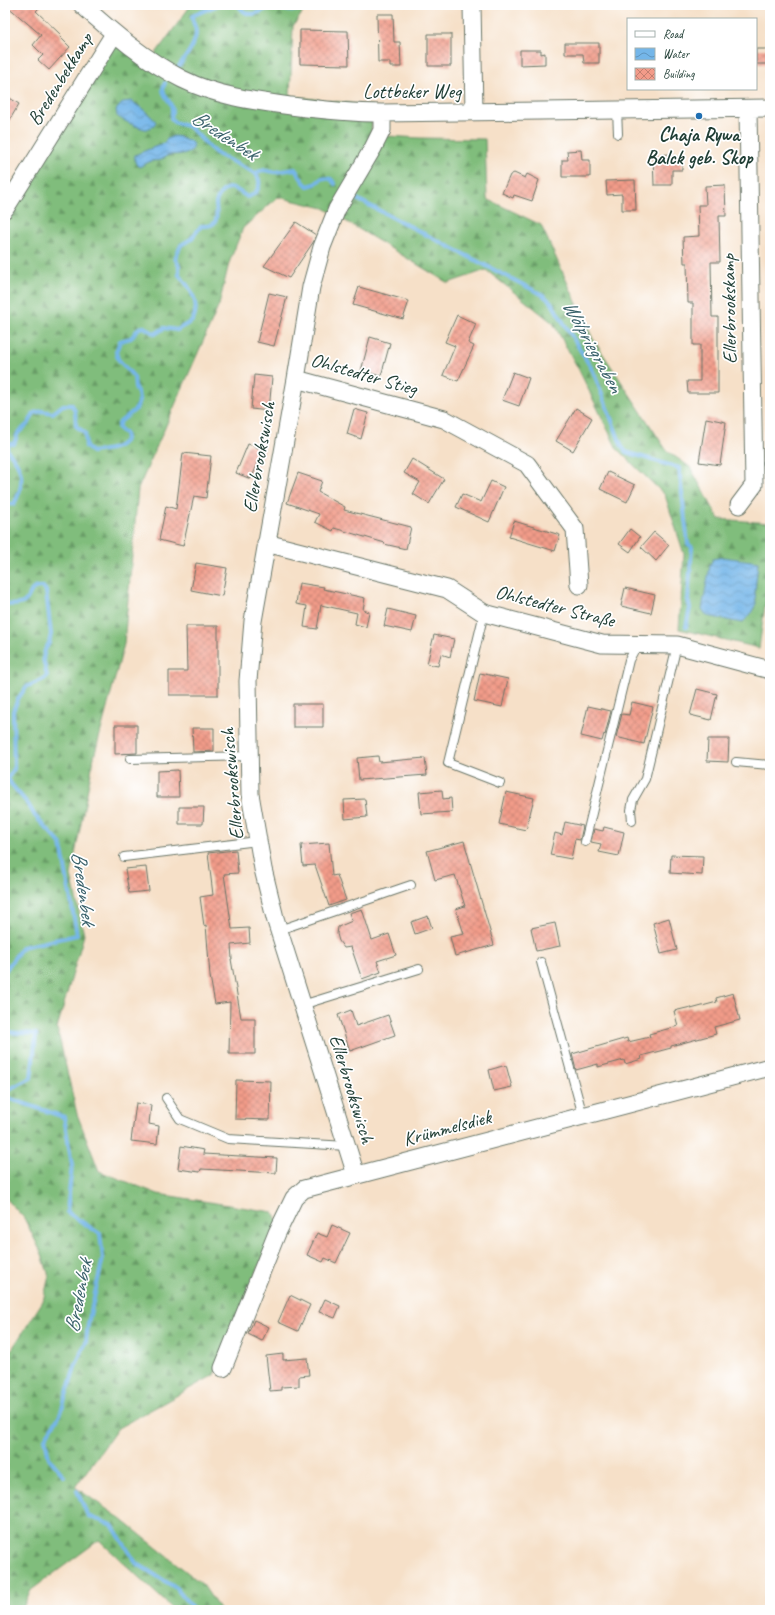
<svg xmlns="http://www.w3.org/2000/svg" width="775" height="1615" font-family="Caveat,sans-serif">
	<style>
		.forest { fill: url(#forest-firs); stroke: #507d58; fill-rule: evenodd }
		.water { fill: url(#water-waves); stroke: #4a7a8e }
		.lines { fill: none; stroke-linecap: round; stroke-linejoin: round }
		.stream { stroke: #74b6e9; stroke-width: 4 }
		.building { fill: url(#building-cross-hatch) }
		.service-casing { stroke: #6a7668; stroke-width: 10 }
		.minor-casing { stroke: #6a7668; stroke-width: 19 }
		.service { stroke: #fff; stroke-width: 8 }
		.minor { stroke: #fff; stroke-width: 17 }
		.poi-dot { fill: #1f6fb2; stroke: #fff; stroke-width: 1.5 }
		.labels { text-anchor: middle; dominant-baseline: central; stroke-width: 3.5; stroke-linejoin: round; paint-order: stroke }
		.street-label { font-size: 20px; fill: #1f3d34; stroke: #fff }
		.poi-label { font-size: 20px; font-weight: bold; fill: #1f3d34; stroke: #fff }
		.water-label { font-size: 21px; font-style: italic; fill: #39616a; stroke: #fff }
	</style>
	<defs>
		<pattern id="forest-firs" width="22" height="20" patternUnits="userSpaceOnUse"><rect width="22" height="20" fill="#80bd7b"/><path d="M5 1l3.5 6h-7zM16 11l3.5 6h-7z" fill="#689b66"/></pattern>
		<pattern id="water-waves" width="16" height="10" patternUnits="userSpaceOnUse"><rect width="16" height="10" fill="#74b6e9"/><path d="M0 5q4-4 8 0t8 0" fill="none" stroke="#5f95be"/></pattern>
		<pattern id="building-cross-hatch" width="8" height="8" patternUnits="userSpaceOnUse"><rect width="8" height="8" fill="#f29b89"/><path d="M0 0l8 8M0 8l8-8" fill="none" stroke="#c38071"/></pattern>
	</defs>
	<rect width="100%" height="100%" fill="#fff"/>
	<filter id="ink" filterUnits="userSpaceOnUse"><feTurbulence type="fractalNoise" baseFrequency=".025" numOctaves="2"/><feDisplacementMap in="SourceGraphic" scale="8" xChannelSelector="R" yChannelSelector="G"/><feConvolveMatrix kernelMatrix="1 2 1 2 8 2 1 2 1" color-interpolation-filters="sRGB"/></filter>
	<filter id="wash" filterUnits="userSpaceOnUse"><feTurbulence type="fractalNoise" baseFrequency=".012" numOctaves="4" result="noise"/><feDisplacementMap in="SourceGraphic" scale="16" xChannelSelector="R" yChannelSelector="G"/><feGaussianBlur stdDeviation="0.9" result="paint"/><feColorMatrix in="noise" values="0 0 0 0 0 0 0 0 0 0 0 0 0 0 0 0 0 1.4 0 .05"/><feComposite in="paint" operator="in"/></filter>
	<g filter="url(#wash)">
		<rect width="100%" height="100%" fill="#f6e0c8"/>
		<path class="forest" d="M191 5H308L293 26 290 96 373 106 371 135 420 138 485 139 487 199 541 225 593 339 667 451 690 467 719 519 769 523 770 570 759 648 679 629 684 554 665 495 617 449 579 370 553 323 486 270 448 283 324 208 278 197 243 228 229 263 219 305 138 489 124 644 94 757 71 875 84 935 57 1028 77 1114 99 1171 158 1194 273 1212 278 1221 214 1375 118 1428 75 1487 121 1519 203 1585 220 1610H174L99 1540 30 1591 22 1610H5V1360L43 1301 49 1276 41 1252 24 1218 5 1197V209L114 34 151 60ZM181 136 185 139 186 154 168 155C160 162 151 159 143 165L135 155 164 143 167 139ZM758 562 755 592 756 604 710 565Z"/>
		<path class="water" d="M131 101C135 102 155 119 156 122 154 125 152 128 149 129 143 131 122 120 117 116L116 110 123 102Z
			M173 136C181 136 182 139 189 140L193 144V149L186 154 168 155 161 160 151 161 139 167C135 164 134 160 135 155L164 143 167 139Z
			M723 557 758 562 755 592 756 604 750 615 742 623 707 616 702 609 710 565 713 559Z"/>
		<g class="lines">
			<path class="stream" d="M238 5C242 10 244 13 250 14 258 15 264 8 271 8 280 7 287 12 296 10L299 5
				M179 66C186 56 196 44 196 32 196 26 192 22 192 16L218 5
				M255 173 263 170 275 172 295 169C300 175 301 181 308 186L315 184 322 178 331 179 335 184
				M355 198 543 295 551 302 593 371 622 447 626 452 679 468 688 544 692 547 688 600 690 608 686 627
				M5 502 7 504H14C26 482 23 467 7 450V444H14L18 433 29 423 34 413 42 411 53 413 63 405H72L75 411 76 426 85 433 86 447 92 452C105 449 116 452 126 439L125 433 120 430 118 427 120 422 136 409 139 400 138 393 135 388 134 377 118 359 116 352 120 341 131 338 139 328 144 327 155 334 164 328 177 330 192 321C202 304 190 287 179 275V266L175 258 181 245 191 239 201 226C205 226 212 227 215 222 218 217 216 209 216 203 217 198 219 195 222 192 230 183 239 191 247 197 259 194 263 182 255 173L217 154 209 147 190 127 174 122 171 118C177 99 157 97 165 83
				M5 604C39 609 21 585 43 587L46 591 51 634 49 643 45 650 43 658 47 676 44 679 26 687 18 699 13 711 14 769 8 778 11 784 28 804 35 816 61 844 77 935 22 947 5 971
				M5 1032 36 1034 31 1078 5 1091
				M5 1097 64 1117 72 1165 67 1212 100 1234 103 1258 88 1324 86 1342 75 1367 60 1415 45 1438 49 1458 64 1476
				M77 1491 88 1516 112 1525 136 1563 176 1588 194 1610"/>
		</g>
		<g id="blocks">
			<path class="building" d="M6 5H42L36 11 61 35 60 37 70 47 49 70 38 60 43 55 33 45 41 35Z
				M377 14H393L394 42H400L401 67H390V62H378Z
				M300 30 348 31 349 65 300 64Z
				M428 34H451V66H428Z
				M565 43H599V63H584L583 54H565Z
				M756 49H770V64H756Z
				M520 50H541V54L545 53V64L520 65Z
				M5 95 19 104 5 128Z
				M581 150 582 160H590V177H562V160H568L567 151Z
				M672 154V157H682V170H672V185H654L653 155Z
				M514 173 525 178 527 174 539 180 532 201 514 195 513 198 502 193 510 175Z
				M635 180 636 210H622V194L607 195 606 181Z
				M725 185 726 216H719L720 262H711L712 317H718V393H688L687 381H700V345H693V303H688L687 263H684L683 237 699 236 698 205H706L705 186Z
				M296 222 316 235 314 241 289 278 264 266Z
				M359 287 409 301 403 319 353 305Z
				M269 293 287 297 274 346 257 342Z
				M457 315 476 324 468 343 474 346 458 381 443 375 455 346 445 342Z
				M370 337 390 343 381 376 361 371Z
				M513 372 529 378 519 406 502 400Z
				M254 375 272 377 269 411 251 409Z
				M576 408 592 418 573 451 556 441Z
				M354 409 368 413 361 439 347 434Z
				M706 418 726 422 720 465 699 462Z
				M248 444 264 450 251 479 236 473Z
				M183 453 211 456 206 498 194 496 183 546 159 540 166 506 176 509Z
				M412 459 444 479 429 504 413 494 420 482 404 473Z
				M608 472 635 485 627 502 600 489Z
				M298 473 322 481 318 492 345 507 344 510 411 527 406 549 384 544 385 543 334 528 333 531 315 522 319 514 287 503Z
				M491 481 504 487 489 522 456 507 462 494 481 502Z
				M514 521 560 535 555 551 509 537Z
				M630 529 640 537 630 552 619 544Z
				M654 532 669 545 656 561 641 547Z
				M196 563 227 568 222 596 191 590Z
				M299 583 324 587 323 589 365 598 363 610 369 612 366 627 355 624 357 613 321 605 317 629 304 627 307 606 296 604Z
				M625 588 655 595 651 613 621 606Z
				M388 609 416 616 412 632 384 626Z
				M186 626H218V695H169V671H187Z
				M434 635 454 639 450 657 441 654 438 666 427 664Z
				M480 673 508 679 502 707 474 701Z
				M697 689 717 694 711 720 690 715Z
				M632 702 653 707 644 744 616 737 622 714 629 715Z
				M293 704H323V727H293Z
				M588 706 611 711 605 735 604 734 602 741 581 736Z
				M115 725H137V753L115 754Z
				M192 728H214V751L193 752Z
				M708 739H729L728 762 707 761Z
				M378 756 379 762 425 758 427 775 359 780 357 758Z
				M178 770 179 797H157V771Z
				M442 790 443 799 451 798 452 812 421 814 419 792Z
				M506 792 534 798 526 830 499 824Z
				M365 799 367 817 345 819 344 800Z
				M179 807H204L203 824H179Z
				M565 822 583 826 580 840 575 839 571 859 550 855 555 833 562 835Z
				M604 827 624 832 619 856 599 852 601 844 591 842 594 829 603 831Z
				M464 841 494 945 455 956 450 937 464 934 456 909 465 906 455 875 435 880 427 851Z
				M329 843 332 876 337 875 346 900 329 906 315 865 303 866 301 845Z
				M236 850 238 873 224 874 232 929 249 928 250 943 231 945 232 959H231L241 1018H255V1054H229L230 1002 215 1004 210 976 206 925 204 926 200 897 213 895 208 853Z
				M671 855 703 856 702 875 670 873Z
				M146 867 149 891 129 893 125 869Z
				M362 909 372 940 389 934 396 955 377 961 381 972 362 979 351 947 344 948 339 941 337 934 338 927 352 921 349 913Z
				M428 916 432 928 415 934 411 922Z
				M669 918 677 950 661 954 653 923Z
				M555 923 560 946 536 951 531 928Z
				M733 993 740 1020 714 1027 716 1034 671 1046V1048L641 1056 642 1059 625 1064 624 1060 598 1067V1064L576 1070 572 1054 627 1038 628 1042 650 1037 649 1034 678 1026 674 1011 691 1007V1009L717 1002 716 998Z
				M351 1010 356 1026 388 1015 395 1035 350 1051 338 1015Z
				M506 1065 512 1087 494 1091 489 1070Z
				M236 1080 271 1081 270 1120 235 1119Z
				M136 1103 151 1105 149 1124 159 1126 157 1144 131 1141Z
				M181 1146 204 1150 203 1154 277 1158 276 1173 201 1169 200 1172 178 1169Z
				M332 1225 350 1233 336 1263 325 1258 323 1262 307 1255 317 1233 327 1237Z
				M290 1295 310 1305 298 1331 278 1322Z
				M325 1299 340 1306 335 1318 319 1312Z
				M254 1320 269 1327 262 1341 248 1334Z
				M283 1354V1360L307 1358 309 1375 299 1376V1386L281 1387V1390L270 1391 266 1356Z"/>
		</g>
	</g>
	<g filter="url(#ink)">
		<use href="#blocks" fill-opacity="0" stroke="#6a7668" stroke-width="1"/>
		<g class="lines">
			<g class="service-casing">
				<path id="service" d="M617 110 618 134
					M484 613 448 763 500 783
					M130 759 249 756
					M736 762 770 765
					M632 821 631 810 633 800 645 779 677 645
					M585 842 629 660 637 645
					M124 857 258 841
					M279 930 411 885
					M541 962 583 1116
					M302 1005 419 969
					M166 1098 180 1119 228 1139 347 1146"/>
			</g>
			<g class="minor-casing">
				<path id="minor" d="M82 5C113 33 145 60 182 79 216 96 254 101 291 106 322 110 351 113 382 113L770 108
					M472 5 474 112
					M5 209 114 34
					M296 379 444 419 527 464 575 529 579 585
					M739 505 754 485 748 109
					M266 543 447 589 484 613 602 644 677 645 770 670
					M356 1175 275 918 263 869 250 794 248 681 253 621 296 379 311 287 322 247 337 209 373 148 382 130V113
					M223 1368 277 1233 294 1198 304 1189 770 1067"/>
			</g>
			<use href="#service" class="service"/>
			<use href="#minor" class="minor"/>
		</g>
	</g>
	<circle class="poi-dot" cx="699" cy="116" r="4"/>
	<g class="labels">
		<g class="street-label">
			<text transform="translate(60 79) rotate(-58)">Bredenbekkamp</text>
			<text x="412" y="91">Lottbeker Weg</text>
			<text transform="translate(729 309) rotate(-91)">Ellerbrookskamp</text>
			<text transform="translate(364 374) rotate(16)">Ohlstedter Stieg</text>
			<text transform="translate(259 457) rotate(-80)">Ellerbrookswisch</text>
			<text transform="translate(555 606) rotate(14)">Ohlstedter Straße</text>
			<text transform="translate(232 784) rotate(-95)">Ellerbrookswisch</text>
			<text transform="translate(352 1089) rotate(73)">Ellerbrookswisch</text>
			<text transform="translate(447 1128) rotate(-15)">Krümmelsdiek</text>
		</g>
		<g class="poi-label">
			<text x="699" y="134">Chaja Rywa<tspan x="699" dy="23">Balck geb. Skop</tspan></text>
		</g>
		<g class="water-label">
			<text transform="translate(225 135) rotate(33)">Bredenbek</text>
			<text transform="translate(593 346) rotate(61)">Wölpriegraben</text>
			<text transform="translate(84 888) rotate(82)">Bredenbek</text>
			<text transform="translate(78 1296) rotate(-79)">Bredenbek</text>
		</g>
	</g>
	<rect width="775" height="1615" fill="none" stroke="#fff" stroke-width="20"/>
	<rect x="627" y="18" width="130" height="72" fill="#ffffff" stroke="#a5b1ae"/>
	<rect x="635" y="31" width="20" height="6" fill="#ffffff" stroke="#a5b1ae"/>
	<text x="663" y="38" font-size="12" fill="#1f3d34">Road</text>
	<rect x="635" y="48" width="20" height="12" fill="url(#water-waves)" stroke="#a5b1ae"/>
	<text x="663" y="58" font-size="12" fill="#1f3d34">Water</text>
	<rect x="635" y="68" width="20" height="12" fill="url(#building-cross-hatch)" stroke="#a5b1ae"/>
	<text x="663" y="78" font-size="12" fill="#1f3d34">Building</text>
</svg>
